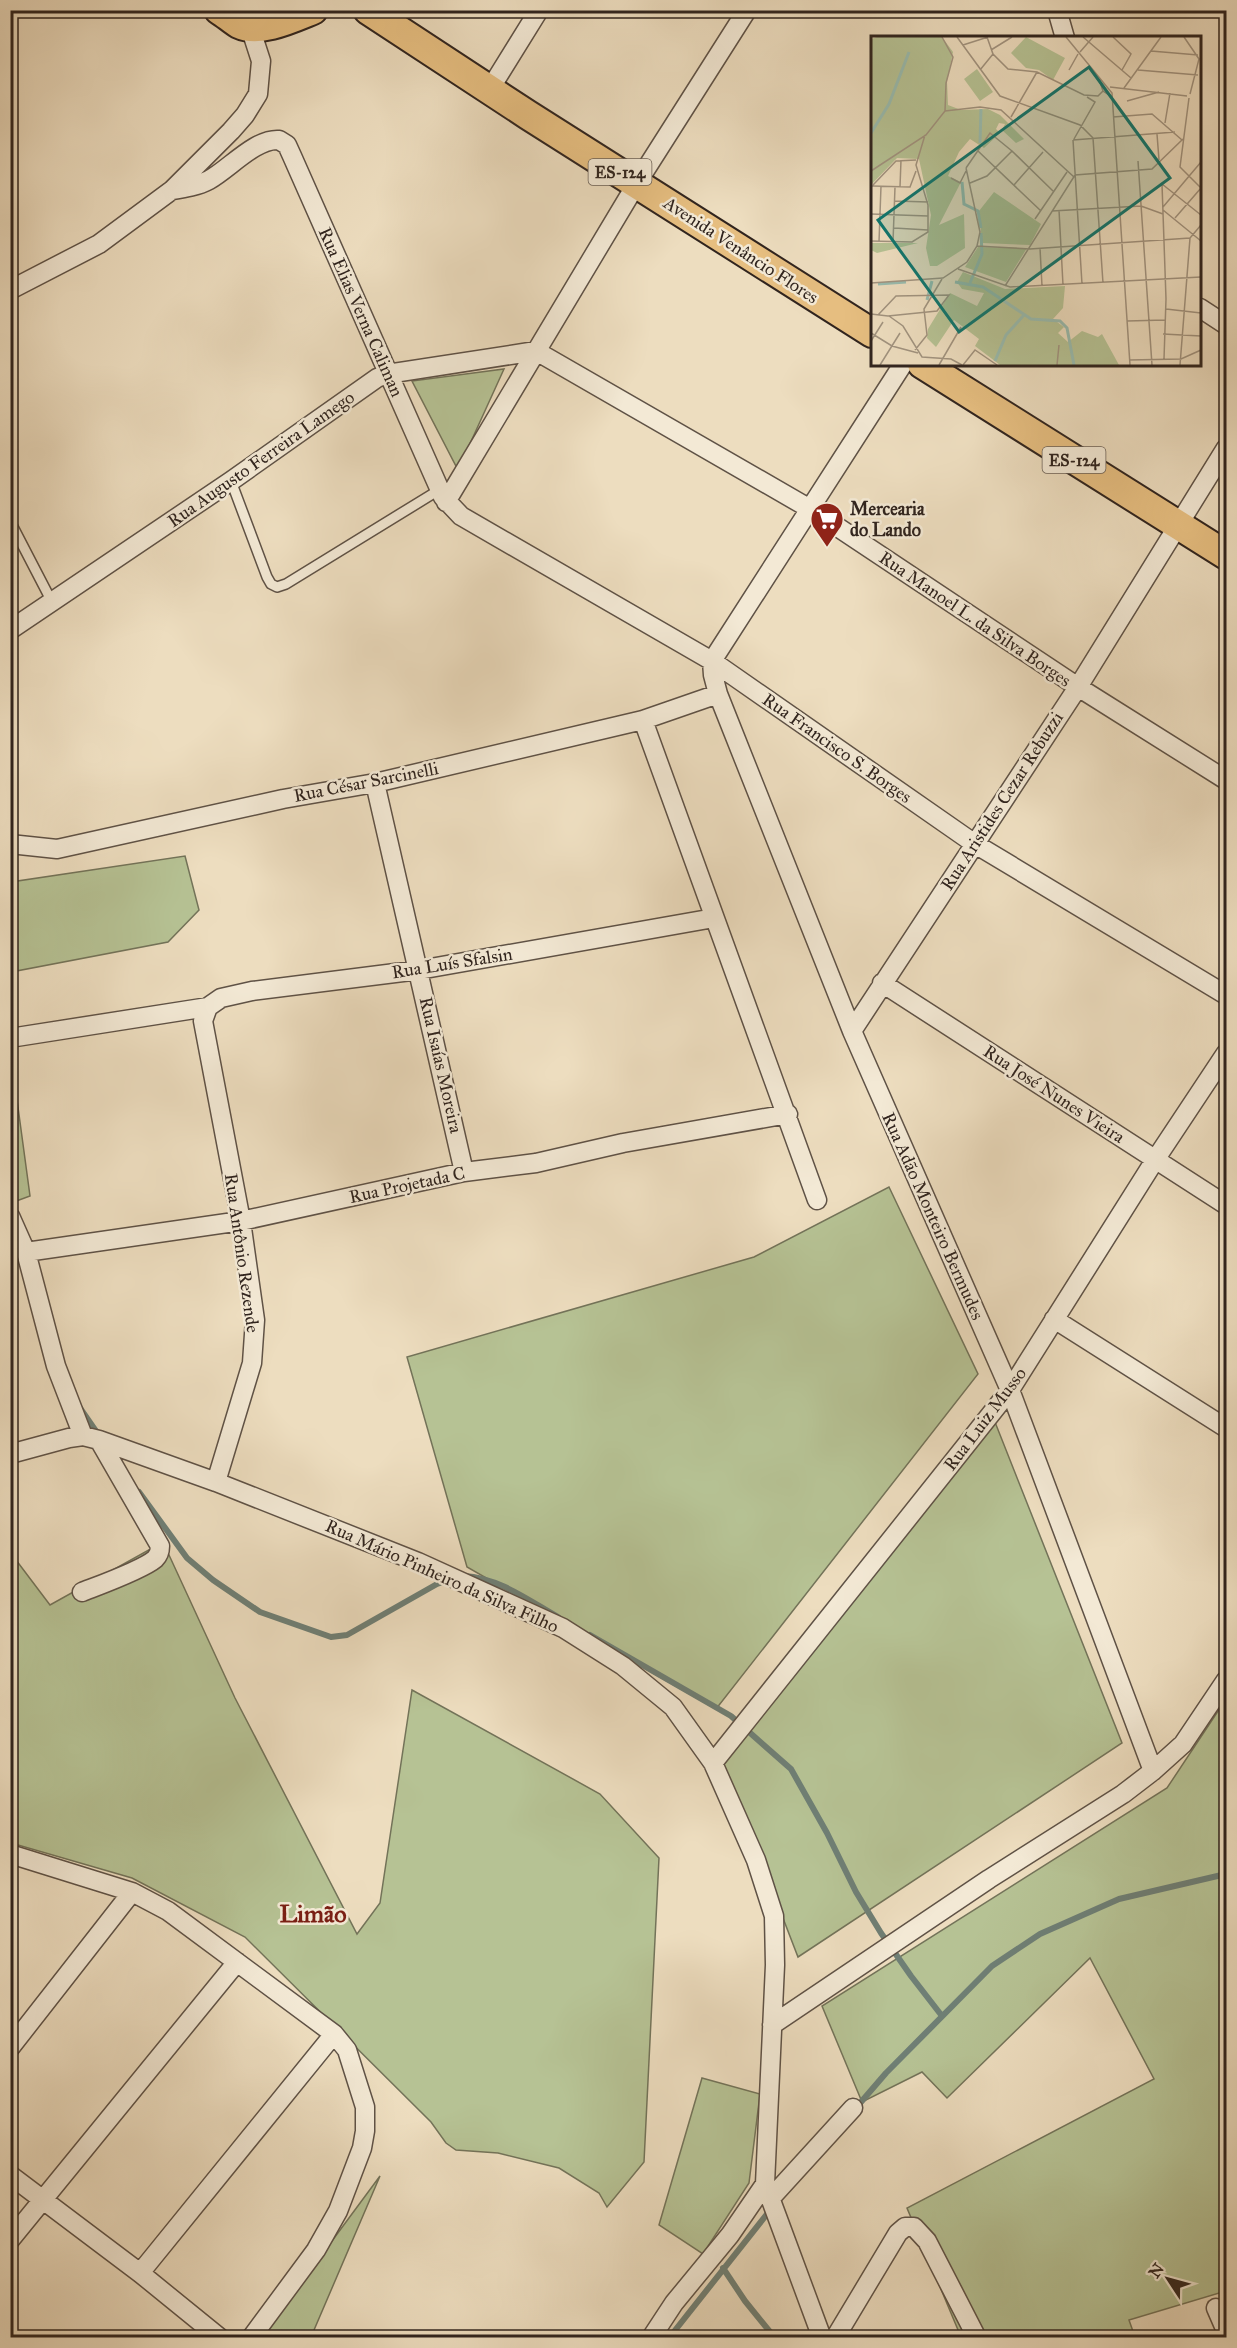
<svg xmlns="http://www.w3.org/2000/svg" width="1237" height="2348" font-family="'IM FELL Great Primer',serif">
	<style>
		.green { fill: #b6c294; stroke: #737359; stroke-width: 1.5 }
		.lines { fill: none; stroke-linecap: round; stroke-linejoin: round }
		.stream { stroke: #6f7f75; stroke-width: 6 }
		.service-casing { stroke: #5f5246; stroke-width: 12 }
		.minor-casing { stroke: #5f5246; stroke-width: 21 }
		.primary-casing { stroke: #30241e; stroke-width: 32 }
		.service { stroke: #f3e9d5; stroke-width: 9 }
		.minor { stroke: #f3e9d5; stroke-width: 18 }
		.primary { stroke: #e6be80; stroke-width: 28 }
		.labels { text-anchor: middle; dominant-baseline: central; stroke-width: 5; stroke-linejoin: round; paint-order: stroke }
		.shield { fill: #f3e9d5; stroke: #6a5f55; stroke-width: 1.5 }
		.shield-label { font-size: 16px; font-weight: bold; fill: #30241e }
		.street-label { font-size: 18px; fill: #30241e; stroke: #f3e9d5 }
		.poi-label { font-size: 18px; font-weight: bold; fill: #30241e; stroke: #f3e9d5; text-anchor: start }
		.district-label { font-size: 24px; font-weight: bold; fill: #7a1f14; stroke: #f3e9d5 }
		.inset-river { fill: none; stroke: #99bcaf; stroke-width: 3 }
		.inset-road { fill: none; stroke: #a1937f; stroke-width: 1.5 }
		.view { fill: #0f766e; fill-opacity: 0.15; stroke: #0f766e; stroke-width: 3 }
		.inset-edge { fill: none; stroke: #30241e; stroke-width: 3 }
	</style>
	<rect width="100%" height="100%" fill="#edddbf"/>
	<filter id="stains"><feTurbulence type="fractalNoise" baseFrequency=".00333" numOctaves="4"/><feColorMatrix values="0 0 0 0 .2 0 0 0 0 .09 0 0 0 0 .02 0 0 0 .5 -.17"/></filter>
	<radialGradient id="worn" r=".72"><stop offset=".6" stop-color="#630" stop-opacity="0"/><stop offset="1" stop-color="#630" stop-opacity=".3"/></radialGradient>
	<path class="green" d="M504 369 458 470 412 381Z
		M185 856 199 910 168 942 11 972V882Z
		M10 1048 30 1196 11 1203H10Z
		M889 1187 978 1374 716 1709 467 1567 407 1357 754 1257Z
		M991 1412 1122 1743 798 1957 722 1760Z
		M163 1542 235 1698 357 1934 380 1903 412 1690 600 1794 659 1858 644 2162 607 2207 599 2193 559 2168 498 2153 456 2150 446 2143 431 2122 245 1937 132 1878 11 1843 10 1552 50 1605Z
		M1226 1699V2291L1129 2320 1135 2337H961L907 2208 1154 2079 1090 1958 947 2098 922 2072 862 2102 822 2006 1167 1788Z
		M702 2078 760 2094 749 2183 703 2254 659 2225Z
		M380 2176 311 2337H261Z"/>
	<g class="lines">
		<path class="stream" d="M80 1408 100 1437
			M139 1492 187 1558 213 1580 260 1612 331 1637 347 1635 437 1584 448 1580
			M464 1576C499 1578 528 1600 558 1617
			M590 1635 731 1716 791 1769 827 1833 856 1892 881 1933 911 1976 942 2016
			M855 2109 886 2073 992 1966 1040 1934 1119 1899 1226 1874
			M723 2268 745 2301 775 2338
			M669 2338 771 2209"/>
		<g class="service-casing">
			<path id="service" d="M231 481 267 577 271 584 277 587 286 584 439 490
				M10 521 52 602"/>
		</g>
		<g class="minor-casing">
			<path id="minor" d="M1057 10 1065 38
				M490 89 539 10
				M172 190C185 188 198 186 209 180 229 169 256 138 279 140L287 145 292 156 443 497 461 516 712 661 975 844 1226 995
				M10 290 99 244 172 190 231 131 245 115 258 94 261 61 250 27
				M1200 308 1226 325
				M536 351 812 510 1078 687 1226 780
				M903 364 712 661 713 675 718 694 852 1031 1010 1390 1153 1771
				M446 502 637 183 747 10
				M10 630 231 481 377 378 387 374 536 351
				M643 720 817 1200
				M375 783 464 1172
				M10 844 57 849 283 799 375 783 643 720 718 694
				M882 983 1226 1205
				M852 1031 1078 687 1226 448
				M10 1038 208 1007
				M10 1216 26 1252 56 1366 83 1436
				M26 1252 241 1221 464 1172 536 1163 623 1143 788 1114
				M1054 1319 1226 1428
				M10 1454 69 1438 83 1436 99 1440 216 1482 418 1562 563 1628 623 1666 673 1707 713 1763 756 1860 774 1916 775 1965 765 2184 730 2235 674 2303 651 2338
				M216 1482 252 1363 255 1320 241 1221 203 1021 208 1007 221 998 252 991 419 970 714 918
				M82 1592C100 1585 142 1570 155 1559 159 1555 160 1551 160 1546L99 1440
				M713 1763 1010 1390 1155 1160 1226 1053
				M10 1854 132 1892 168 1911 334 2034 347 2050 365 2107V2131L362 2148 338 2211 316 2250 251 2338
				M772 2025 989 1879 1123 1794 1153 1771 1183 1744 1226 1680
				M10 2048 132 1892
				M10 2175 140 2273 220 2338
				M765 2184 822 2338
				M770 2199 853 2108
				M10 2240 237 1962
				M140 2273 334 2034
				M1216 2308 1226 2331
				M835 2338 898 2233 905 2227H914L927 2241 977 2338"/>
		</g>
		<g class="primary-casing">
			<path id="primary" d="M219 10C226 14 232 20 239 24 260 34 293 18 313 10
				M368 10 528 115 872 333
				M922 364 1226 555"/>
		</g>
		<use href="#service" class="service"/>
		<use href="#minor" class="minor"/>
		<use href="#primary" class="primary"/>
	</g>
	<defs>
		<g id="supermarket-pin" transform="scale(1.725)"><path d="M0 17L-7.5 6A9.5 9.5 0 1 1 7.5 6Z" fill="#8f2418" stroke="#f3e9d5"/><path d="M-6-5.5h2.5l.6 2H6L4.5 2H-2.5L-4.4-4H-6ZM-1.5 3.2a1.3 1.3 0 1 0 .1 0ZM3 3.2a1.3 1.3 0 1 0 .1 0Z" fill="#fff"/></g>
	</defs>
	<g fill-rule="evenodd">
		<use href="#supermarket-pin" x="827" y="519"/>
	</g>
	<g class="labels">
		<g class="shield">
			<rect x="588.5" y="159" width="63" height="26" rx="4.5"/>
			<rect x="1042.5" y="447" width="63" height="26" rx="4.5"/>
		</g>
		<g class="shield-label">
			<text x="620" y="172">ES-124</text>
			<text x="1074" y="460">ES-124</text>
		</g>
		<g class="street-label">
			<text transform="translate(741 250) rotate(33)">Avenida Venâncio Flores</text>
			<text transform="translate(361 312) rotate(66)">Rua Elias Verna Caliman</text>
			<text transform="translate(261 459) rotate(-35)">Rua Augusto Ferreira Lamego</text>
			<text transform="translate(975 619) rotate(34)">Rua Manoel L. da Silva Borges</text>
			<text transform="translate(837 748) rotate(35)">Rua Francisco S. Borges</text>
			<text transform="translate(366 782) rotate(-11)">Rua César Sarcinelli</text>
			<text transform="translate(1002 801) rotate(-57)">Rua Aristides Cezar Rebuzzi</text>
			<text transform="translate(452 963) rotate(-9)">Rua Luís Sfalsin</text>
			<text transform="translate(441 1065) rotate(77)">Rua Isaías Moreira</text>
			<text transform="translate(1054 1094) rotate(33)">Rua José Nunes Vieira</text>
			<text transform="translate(407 1185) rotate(-12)">Rua Projetada C</text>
			<text transform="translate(933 1216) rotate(66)">Rua Adão Monteiro Bermudes</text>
			<text transform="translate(242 1253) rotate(82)">Rua Antônio Rezende</text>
			<text transform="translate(985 1419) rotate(-53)">Rua Luiz Musso</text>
			<text transform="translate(442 1576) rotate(24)">Rua Mário Pinheiro da Silva Filho</text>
		</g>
		<g class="poi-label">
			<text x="850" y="509">Mercearia<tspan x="850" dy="21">do Lando</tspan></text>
		</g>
		<g class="district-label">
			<text x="313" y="1914">Limão</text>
		</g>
	</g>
	<g transform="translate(871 36)">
		<rect width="330" height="330" fill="#edddbf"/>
		<path d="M6 1H71L82 16 76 45 77 69 90 74 117 73 129 79 153 103 145 107 131 94 134 88 128 87 125 93 129 97 113 112 99 103 88 116 77 140 90 146 68 189 93 178 94 212 66 230H59L55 212 60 179 48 123 26 122 0 149V3ZM155 1 194 22 182 44 168 34 155 32 140 17ZM106 33 122 56 109 65 93 43ZM123 156 170 188 159 209 111 207 108 175ZM0 207H47L6 217 0 214ZM107 211 156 212 135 246 94 231ZM92 236 134 253 194 250 192 272 182 283 193 291 187 297 197 306 211 295 227 301 231 298 248 329H129L104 310 108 303 83 284 65 311 56 302 57 293 79 257 106 270 113 257 91 253 86 246Z" fill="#b6c294"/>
		<path class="inset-river" d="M0 97 18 68 38 16M109 107 110 73M91 146 93 168 107 175 110 192M84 246 112 251 160 283 189 285 196 292 203 329M99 247 111 218 110 197M7 248 35 246M56 264 61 245M124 325 135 299 153 279"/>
		<path class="inset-road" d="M86 1 129 60 209 89 222 102M116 1 122 18 137 33 166 36 213 59 227 60 232 55M195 1 241 57 259 329M212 1 260 42M242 1 260 18 251 34M313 1 328 23 319 58M92 9 117 1M120 14 141 1M280 15 327 19M209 16 222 1M109 34 122 18M198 34 207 18M267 34 327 39M228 43 232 55 241 61M239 51 316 60M253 52 290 1M256 65 288 56M74 75 109 71 130 74 203 141M140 81 166 36M242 81 281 78 311 104M294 87 299 57M286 98 288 124M222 102 232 247M203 103 224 66 216 61M202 104 211 248M202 104 304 96M107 115 170 175M267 125 281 329M95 132 119 97 141 115M0 135 55 99 74 75 75 47 82 21 71 1M80 142 89 147 95 135M99 147 116 140 141 115 182 155M2 149 25 125 45 124M143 149 172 116M1 150 39 151 45 135M29 151 30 124M24 165 57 166M292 171 330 126M188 174 192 249M292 174 330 205M181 175 270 170 292 178M0 178 57 180M304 182 330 152 309 131 318 62M164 183 196 136M23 192 57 194M0 205 41 206 57 196V169L45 129 54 99M8 206 10 150M22 206 24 151M106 210 159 213 319 202M169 212 171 250M87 233 139 251 330 241M0 247 72 242 96 226 106 210 109 196 95 132M134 250 204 139 281 133 312 103M295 273 330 277M0 278 17 280 66 275 78 259 25 260 7 279M18 280 32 290 51 321 80 323 91 329M256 285 294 284M0 297 21 310 47 317M292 298 330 300M0 305 12 286M44 314 56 299 53 273 71 243M293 323 295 263 291 148 330 179M258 324 310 323 330 314M9 329 29 297M68 329 90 291M92 329 104 314 126 329M186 329 188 309M309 329 319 202 330 189"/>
		<path class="view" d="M218 31 299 142 88 296 7 184Z"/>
		<rect width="330" height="330" class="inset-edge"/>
	</g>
	<rect width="1237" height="2348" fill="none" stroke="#edddbf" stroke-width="36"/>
	<rect x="12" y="12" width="1213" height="2324" fill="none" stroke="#30241e" stroke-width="3"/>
	<rect x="18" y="18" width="1201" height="2312" fill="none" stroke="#30241e" stroke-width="1.5"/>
	<g transform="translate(1168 2279) rotate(306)" stroke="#f3e9d5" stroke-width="4.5" paint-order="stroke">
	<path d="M0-4.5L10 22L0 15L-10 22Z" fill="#30241e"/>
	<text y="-9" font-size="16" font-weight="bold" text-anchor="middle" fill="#30241e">N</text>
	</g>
	<rect width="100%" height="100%" filter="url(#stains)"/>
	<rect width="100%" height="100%" fill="url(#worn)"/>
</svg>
